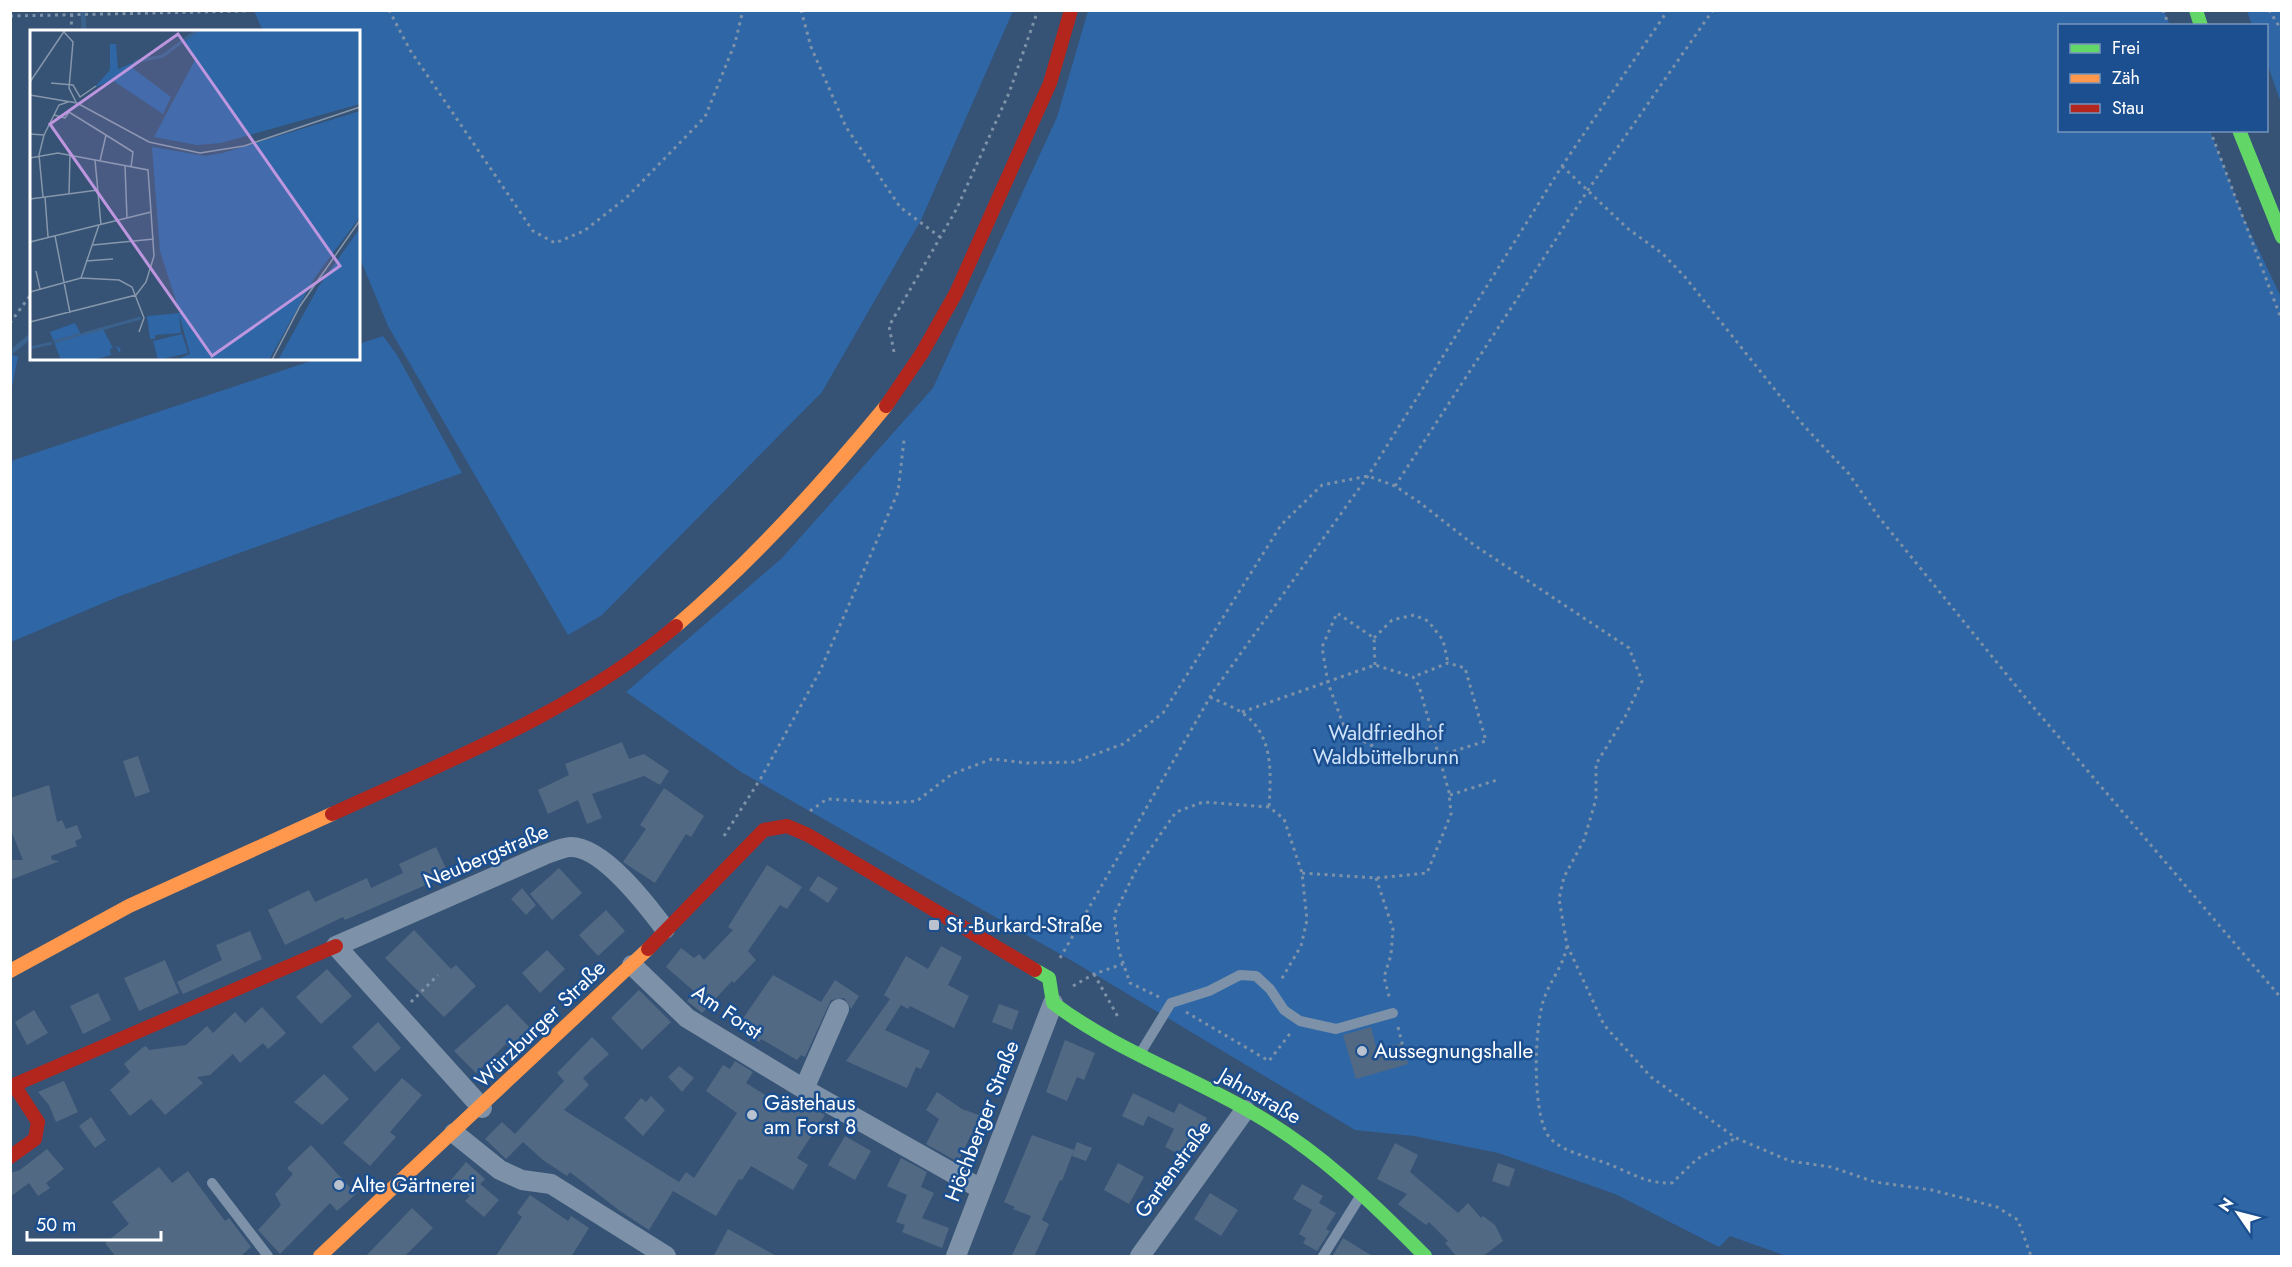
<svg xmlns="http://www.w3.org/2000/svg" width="2292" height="1267" font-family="Jost,sans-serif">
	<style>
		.green { fill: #2f66a5 }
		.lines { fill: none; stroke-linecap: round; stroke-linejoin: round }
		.stream { stroke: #3b618d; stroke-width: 5 }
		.building { fill: #526984 }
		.path { stroke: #7d92a8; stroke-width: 3; stroke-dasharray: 3 4.5; stroke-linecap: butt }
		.lane { stroke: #7d92a8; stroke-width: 10 }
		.street { stroke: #7d92a8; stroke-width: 20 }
		.fast { stroke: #63d668; stroke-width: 14 }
		.slow { stroke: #ff974d; stroke-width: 14 }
		.jam { stroke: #b3261e; stroke-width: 14 }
		.jam-bridge { stroke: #b3261e; stroke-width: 14 }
		.poi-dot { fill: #b9c2ce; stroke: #1b4f8f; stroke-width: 2 }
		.labels { text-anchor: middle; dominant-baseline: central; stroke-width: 5; stroke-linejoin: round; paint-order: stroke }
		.park-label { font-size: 21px; fill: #cfe3fa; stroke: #1b4f8f }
		.street-label { font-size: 21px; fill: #fff; stroke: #1b4f8f }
		.poi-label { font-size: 21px; fill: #fff; stroke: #1b4f8f; text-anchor: start }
		.inset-river { fill: none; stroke: #3b618d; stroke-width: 3 }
		.inset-road { fill: none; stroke: #8697ac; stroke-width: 1.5 }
		.view { fill: #bd96df; fill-opacity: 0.15; stroke: #bd96df; stroke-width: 3 }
		.inset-edge { fill: none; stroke: #fff; stroke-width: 3 }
	</style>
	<rect width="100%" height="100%" fill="#365274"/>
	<path class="green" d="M254 11H1013L921 220 822 392 602 615 568 635 388 326 359 256 358 32 263 31Z
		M1088 11H2164L2170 25 2060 26V130L2210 131 2245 221 2281 297V1256H1786L1730 1236 1719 1247 1615 1194 1498 1153 1414 1136 1355 1130 1074 962 741 772 626 692 782 558 933 388 1057 117Z
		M2247 11H2281V103L2267 63 2266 26 2252 25Z
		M383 336 397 355 462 473 120 596 11 642V461L317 359 358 358 359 344Z
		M11 355 18 356 11 393 10 355Z"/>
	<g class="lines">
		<path class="stream" d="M83 10 84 32
			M10 353 32 335"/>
	</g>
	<path class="building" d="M622 742 629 759 644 754 669 771 660 785 644 776 592 794 602 818 587 824 578 800 548 814 538 790 569 775 565 764Z
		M138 756 150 792 135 797 123 761Z
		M49 785 57 822 62 820 66 829 77 825 82 838 75 841 77 846 51 856 52 860 60 861 10 880V860H23L10 828V798Z
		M664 788 704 816 691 837 686 834 655 883 623 862 646 829 640 825Z
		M436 847 449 875 345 920 343 917 285 945 268 910 309 890 315 902 367 878 371 888 403 873 399 864Z
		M767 865 802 887 787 909 780 905 748 951 756 960 734 983 732 981 702 1013 687 1001 695 992 666 967 681 948 694 958 699 954 704 960 733 930 728 927Z
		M559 868 582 893 552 920 530 894Z
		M818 876 838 888 828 903 809 890Z
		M522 888 536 905 526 915 511 899Z
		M606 910 625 931 598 956 579 935Z
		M414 930 451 969 456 965 476 986 444 1017 385 958Z
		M250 931 262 959 183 994 177 982 222 960 216 945Z
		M941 946 962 957 948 985 969 996 954 1028 910 1006 908 1009 901 1005 885 1030 930 1051 921 1069 916 1067 907 1088 846 1061 890 999 884 995 906 956 928 969Z
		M547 950 565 969 540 993 522 973Z
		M165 960 179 993 139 1011 124 978Z
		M327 969 352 996 321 1024 296 997Z
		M773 975 821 1002 835 980 859 996 851 1009 844 998 831 1000 805 1057 801 1055 797 1060 761 1039 759 1042 737 1027Z
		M639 990 671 1022 642 1050 611 1018Z
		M98 993 111 1020 83 1034 70 1006Z
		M507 1004 535 1033 514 1052 506 1044 476 1073 454 1051Z
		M999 1004 1019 1011 1012 1030 992 1022Z
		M262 1007 286 1033 268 1049 263 1043 240 1063 233 1054 210 1075 197 1077 203 1083 165 1115 151 1099 130 1116 110 1090 130 1072 124 1064 142 1048 146 1046 149 1050 186 1045 207 1026 213 1033 235 1012 245 1023Z
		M34 1010 48 1033 27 1045 15 1022Z
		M378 1022 401 1048 375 1072 352 1047Z
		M1371 1027 1377 1050 1402 1043 1408 1064 1356 1079 1343 1035Z
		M592 1037 609 1054 583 1078 589 1085 564 1110 679 1182 686 1172 694 1178 737 1113 706 1091 723 1065 730 1069 735 1061 753 1072 746 1083 791 1111 798 1099 825 1115 797 1158 808 1165 793 1190 751 1166 742 1180 739 1179 716 1216 673 1191 649 1230 620 1211 570 1172 567 1176 543 1160 523 1142 506 1159 485 1139 502 1122 515 1134 564 1081 557 1073Z
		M1065 1040 1095 1053 1084 1080 1077 1077 1067 1101 1046 1092Z
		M679 1066 694 1078 682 1092 668 1077Z
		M324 1074 349 1099 322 1125 294 1102Z
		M402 1078 422 1095 390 1132 396 1137 370 1166 343 1143Z
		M64 1081 78 1112 56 1122 49 1105 38 1092Z
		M937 1092 962 1109 984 1117 976 1137 971 1135 958 1162 926 1144 939 1119 926 1110Z
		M1133 1093 1174 1113 1179 1103 1207 1118 1186 1158 1165 1147 1174 1129 1148 1116 1143 1126 1122 1116Z
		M651 1096 665 1110 643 1136 624 1118 641 1098 646 1102Z
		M91 1117 106 1140 95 1148 79 1126Z
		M1032 1135 1074 1150 1062 1181 1060 1180 1042 1220 1049 1224 1034 1257H1011L1031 1216 1013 1209 1015 1207 1004 1202Z
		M845 1136 871 1151 855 1180 828 1165Z
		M1077 1142 1092 1148 1086 1161 1072 1156Z
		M1395 1143 1418 1155 1410 1172 1458 1213 1468 1203 1481 1218 1483 1216 1495 1225 1503 1241 1482 1257H1457L1445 1243 1448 1241 1429 1222 1426 1225 1398 1204 1407 1194 1377 1179Z
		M311 1145 356 1194 337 1211 330 1203 280 1254 258 1230 281 1205 275 1194 293 1174 287 1168Z
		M47 1149 64 1169 46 1183 50 1188 38 1196 29 1183 10 1197V1173L20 1170Z
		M901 1158 927 1172 921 1187 934 1193 922 1218 949 1228 942 1248 902 1232 905 1225 896 1222 907 1195 887 1186Z
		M466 1162 485 1179 480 1184 499 1200 484 1217 465 1201 470 1196 451 1180Z
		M1118 1163 1144 1177 1129 1204 1104 1190Z
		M1498 1163 1515 1169 1509 1187 1492 1181Z
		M159 1167 172 1183 188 1171 225 1221 229 1218 251 1247 240 1257H116L105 1243 129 1224 112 1202Z
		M1302 1184 1323 1196 1319 1203 1336 1213 1326 1229 1330 1231 1317 1251 1303 1243 1306 1238 1299 1234 1312 1210 1293 1199Z
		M1210 1193 1238 1210 1221 1236 1194 1219Z
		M530 1195 568 1221 571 1216 589 1228 571 1257H495L522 1217 517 1213Z
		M412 1208 433 1228 404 1257H365Z
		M728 1229 778 1257H713Z
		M1343 1238 1374 1257H1332Z"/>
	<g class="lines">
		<path class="path" d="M389 10 410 50 533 231 555 243 584 231 626 198 705 117 735 43 743 10
			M801 10 811 47 846 127 900 207 940 237
			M2163 10 2169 26
			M2269 10 2282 31
			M10 16 247 11
			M71 32 72 10
			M2210 130 2282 321
			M1562 166 1627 228 1663 254 1685 277 1804 426 1849 474 1878 516 2029 702 2282 999
			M10 323 32 293
			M894 352 889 326 956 210 1009 93 1038 10
			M1395 486 1588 190 1713 10
			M1374 638 1392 620 1414 615 1428 621 1443 640 1448 663
			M1375 665 1374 638 1337 613 1322 647 1328 683 1346 732 1409 765 1486 741 1465 668 1448 663 1413 677
			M1210 697C1220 702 1232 706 1241 712 1274 734 1271 772 1269 807
			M1242 712 1375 665 1413 677 1419 686 1449 792 1451 814 1427 873 1376 878 1302 873
			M1450 795 1497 780
			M810 811 827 799 887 803 917 801 952 774 992 759 1027 763 1074 762 1123 744 1163 713 1281 525 1322 485 1368 476 1395 486 1419 502 1474 545 1629 648 1642 681 1625 717 1596 764V799L1584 840 1564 877 1559 899 1567 945 1604 1025 1651 1077 1736 1138 1790 1161 1831 1167 1875 1182 1932 1190 1997 1207 2018 1220 2031 1256
			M724 836 761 778 820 671 898 492 904 440
			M1376 878 1393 929 1391 955 1384 977 1390 1000
			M1567 946C1563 966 1552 978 1545 996 1534 1022 1531 1117 1550 1138 1563 1152 1586 1156 1603 1162 1629 1171 1644 1184 1672 1183L1697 1159 1736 1138
			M1060 958 1213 692 1368 476 1562 166 1668 10
			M1094 974 1118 1017
			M1073 986 1094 974 1123 964
			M1159 997 1130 983 1119 951 1114 915 1137 868 1176 812 1203 802 1269 807 1284 819 1302 873 1307 920 1301 946 1281 980
			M411 1002 438 975
			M1186 1012 1269 1061 1292 1031
			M1398 1027 1405 1055"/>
		<path class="lane" d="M1141 1052 1171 1003 1209 991 1240 975 1256 976 1270 989 1284 1010 1300 1021 1336 1029 1393 1013
			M212 1183 268 1256
			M1323 1256 1361 1195"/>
		<path class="street" d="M632 965 687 1018 804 1089 981 1189
			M804 1089 839 1009
			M482 1108 336 946 544 855C552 852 563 847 571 847 603 847 647 905 665 929
			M454 1133 500 1170 522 1180 551 1184 666 1256
			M956 1256 1053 1003
			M1140 1256 1245 1110"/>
		<path class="fast" d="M2196 10 2201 26
			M2239 130 2282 237
			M1035 970 1049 978 1053 1003C1114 1049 1188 1075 1253 1113 1319 1151 1372 1202 1425 1256"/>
		<path class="slow" d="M676 626C754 559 821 485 886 406
			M10 971 129 906 332 814
			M320 1256 648 949"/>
		<path class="jam" d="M922 353 956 293 1050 83 1071 10
			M332 814C450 760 576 711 676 626
			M648 949 764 830 787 826 808 835 1035 970
			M10 1157 35 1139 38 1122 14 1085 336 946"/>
		<path class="jam-bridge" d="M886 406 922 353"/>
	</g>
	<g class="poi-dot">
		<rect x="928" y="919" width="12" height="12" rx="3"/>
		<circle cx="1362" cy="1051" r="6"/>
		<circle cx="752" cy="1115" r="6"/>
		<circle cx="339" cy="1185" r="6"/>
	</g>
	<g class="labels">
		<g class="park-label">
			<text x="1386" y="733">Waldfriedhof<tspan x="1386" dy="24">Waldbüttelbrunn</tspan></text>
		</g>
		<g class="street-label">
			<text transform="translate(486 856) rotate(-23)">Neubergstraße</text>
			<text transform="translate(727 1012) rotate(34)">Am Forst</text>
			<text transform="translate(540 1024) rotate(-44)">Würzburger Straße</text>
			<text transform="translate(1260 1096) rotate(30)">Jahnstraße</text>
			<text transform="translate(982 1121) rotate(-69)">Höchberger Straße</text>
			<text transform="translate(1173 1169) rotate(-54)">Gartenstraße</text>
		</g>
		<g class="poi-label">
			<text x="946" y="925">St.-Burkard-Straße</text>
			<text x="1374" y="1051">Aussegnungshalle</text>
			<text x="764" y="1103">Gästehaus<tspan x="764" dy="24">am Forst 8</tspan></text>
			<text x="351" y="1185">Alte Gärtnerei</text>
		</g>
	</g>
	<g transform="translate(30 30)">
		<rect width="330" height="330" fill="#365274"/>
		<path d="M168 0H330V74L191 113 167 115 124 107 165 30 153 13ZM80 14H86L88 39 112 29 101 37 141 67 133 84 82 50 64 58 80 40ZM330 81V187L285 247 239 330H146L160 324 149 284 151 303 125 305V309H120L117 286 150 283 130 221 122 117 175 126 193 123ZM330 198V330H248L289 256ZM45 293 51 304 73 299 83 318 88 316 91 320 89 323 87 317 80 319 81 325 63 330H31L20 302ZM152 304 158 323 128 330 123 311Z" fill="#2f66a5"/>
		<path class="inset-river" d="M104 32 133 26 167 0M53 304 111 288M24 312 51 304M0 318 22 313"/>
		<path class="inset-road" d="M34 2 43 12 39 58 46 72M0 52 35 0M21 53 43 55 50 67 66 56M0 65 47 73 119 112 170 123 214 116 330 77M24 85 35 88 39 82 76 105M0 104 14 105 29 75 38 72M0 128 28 123 118 140 121 182M65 130 71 195M70 131 76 105 103 122 101 137M95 136 97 188M39 164 40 125M13 167 9 125 14 105M15 167 18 207M0 169 68 160M25 206 40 283M0 212 121 182M63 215 124 209M56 231 83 229M6 241 10 259M51 248 89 250 102 257 114 288 109 302M51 248 69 195M0 262 51 248M0 292 106 265 116 252 124 226 121 182M242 330 270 276 330 190"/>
		<path class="view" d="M148 4 310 236 182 326 20 94Z"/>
		<rect width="330" height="330" class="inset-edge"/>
	</g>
	<rect width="2292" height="1267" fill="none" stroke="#ffffff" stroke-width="24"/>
	<rect x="2058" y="24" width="210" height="108" fill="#1b4f8f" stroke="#7695bc" stroke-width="1.5"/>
	<rect x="2070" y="44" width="30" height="9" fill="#63d668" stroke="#7695bc" stroke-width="1.5"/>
	<text x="2112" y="54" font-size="18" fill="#ffffff">Frei</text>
	<rect x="2070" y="74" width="30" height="9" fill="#ff974d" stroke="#7695bc" stroke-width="1.5"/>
	<text x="2112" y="84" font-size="18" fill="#ffffff">Zäh</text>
	<rect x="2070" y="104" width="30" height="9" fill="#b3261e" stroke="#7695bc" stroke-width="1.5"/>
	<text x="2112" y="114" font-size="18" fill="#ffffff">Stau</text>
	<g transform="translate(2238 1213) rotate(305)" stroke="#1b4f8f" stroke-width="4.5" paint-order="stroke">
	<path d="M0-4.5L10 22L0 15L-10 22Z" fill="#ffffff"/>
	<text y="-9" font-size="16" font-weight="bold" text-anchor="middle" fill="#ffffff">N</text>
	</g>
	<path d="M27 1231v9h134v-9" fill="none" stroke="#ffffff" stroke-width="3"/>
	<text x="36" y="1231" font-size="18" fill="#ffffff" stroke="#1b4f8f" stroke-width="4.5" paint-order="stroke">50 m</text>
</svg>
